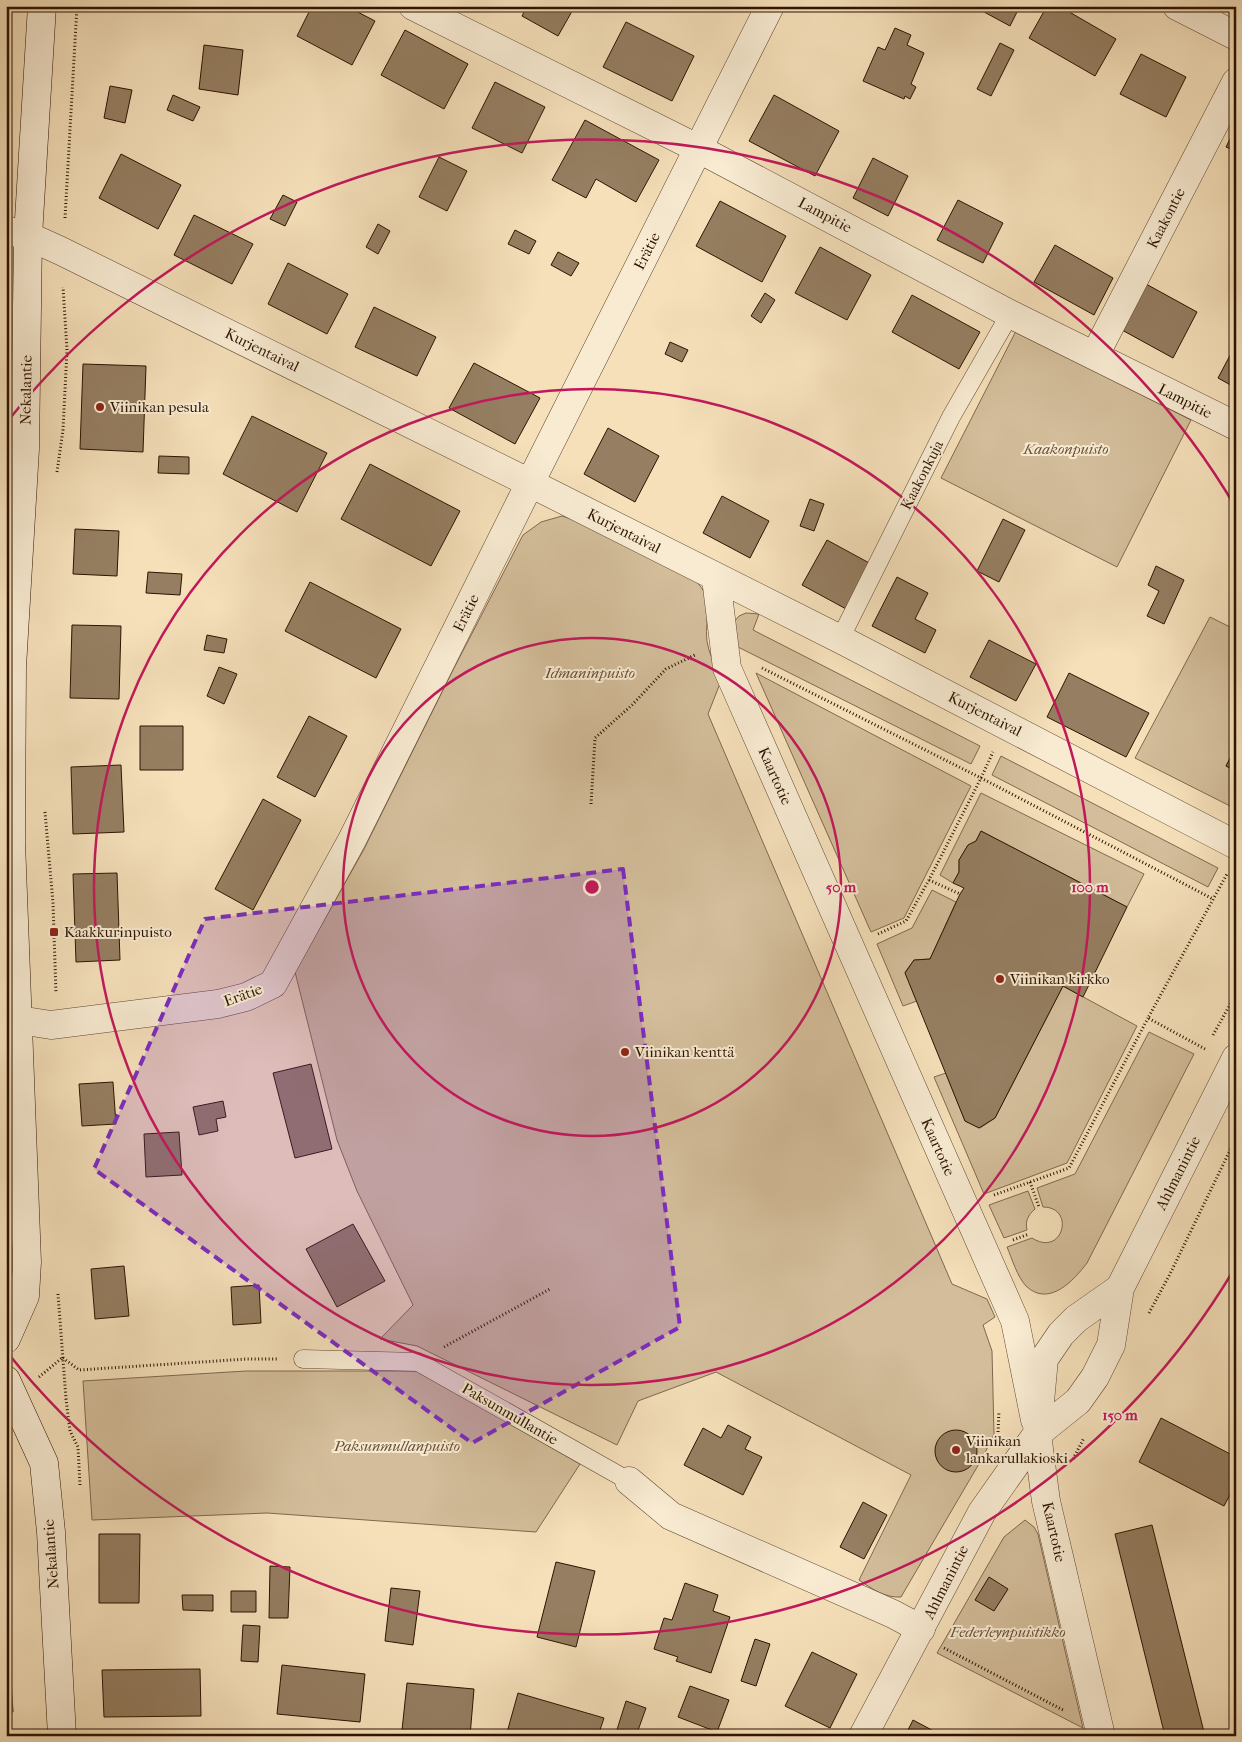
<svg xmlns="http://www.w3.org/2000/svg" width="1242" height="1742" font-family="'IM FELL French Canon',serif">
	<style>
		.green { fill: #d3bd9a; stroke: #80684d }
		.building { fill: #957e61; stroke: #2d1300 }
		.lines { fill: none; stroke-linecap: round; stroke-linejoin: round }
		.service-casing { stroke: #5f462e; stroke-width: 19 }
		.minor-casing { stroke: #5f462e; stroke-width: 29 }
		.tertiary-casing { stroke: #5f462e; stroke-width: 29 }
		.secondary-casing { stroke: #2d1300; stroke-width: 29 }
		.path { stroke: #2d1300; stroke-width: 3; stroke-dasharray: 1 2.5; stroke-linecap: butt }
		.service { stroke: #f8ebd2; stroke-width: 18 }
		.minor { stroke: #f8ebd2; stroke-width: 28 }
		.tertiary { stroke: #f8ebd2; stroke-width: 28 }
		.secondary { stroke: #f8ebd2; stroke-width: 28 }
		.marked { fill: #7b2cbf; fill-opacity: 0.2; stroke: #7b2cbf; stroke-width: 4; stroke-dasharray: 10 6; stroke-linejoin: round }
		.ring { fill: none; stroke: #c2185b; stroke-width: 2.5 }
		.poi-dot { fill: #8f2418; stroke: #f8ebd2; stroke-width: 2 }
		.labels { text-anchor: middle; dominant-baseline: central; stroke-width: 4; stroke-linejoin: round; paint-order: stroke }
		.street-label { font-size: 15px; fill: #2d1300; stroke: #f8ebd2 }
		.poi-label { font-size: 15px; fill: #2d1300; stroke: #f8ebd2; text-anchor: start }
		.park-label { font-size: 15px; font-style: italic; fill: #674e36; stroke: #f8ebd2 }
		.centre { fill: #c2185b; stroke: #f8ebd2; stroke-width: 2.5 }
		.ring-label { font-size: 15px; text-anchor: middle; font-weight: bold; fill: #c2185b; stroke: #f8ebd2; stroke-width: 4; stroke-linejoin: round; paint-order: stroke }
	</style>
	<rect width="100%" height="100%" fill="#f5e0ba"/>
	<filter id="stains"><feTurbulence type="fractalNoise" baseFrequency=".004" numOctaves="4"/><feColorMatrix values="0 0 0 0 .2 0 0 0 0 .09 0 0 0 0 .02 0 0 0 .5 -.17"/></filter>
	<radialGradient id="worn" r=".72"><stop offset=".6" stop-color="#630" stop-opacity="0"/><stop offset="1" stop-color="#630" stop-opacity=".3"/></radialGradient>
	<path class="green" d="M1016 331 1191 420 1117 567 941 478Z
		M562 516 586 524 694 579C717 602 704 614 707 641 709 654 716 668 721 681L708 714 952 1284 987 1299 995 1317 983 1325 992 1351 994 1434 983 1457 901 1597C885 1598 872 1589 859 1580L911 1475 716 1372 638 1401 617 1445 417 1346 380 1339 413 1305 357 1191 337 1140 295 972 363 851 453 670 523 535 541 522Z
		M746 613 759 614 753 630 980 746 971 764 734 645 733 623 739 616Z
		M1210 617 1236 630V747L1226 766 1236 771V809L1135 758Z
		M756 673 971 786 904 918 871 932Z
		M1001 756 1218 868 1208 887 992 775Z
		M981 793 1144 874 1127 907 981 831 976 841 968 845 959 860V872L953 883 940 875Z
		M932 890 956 902 930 959 914 960 905 972 917 1001 903 1006 877 944 912 928Z
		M1063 986 1137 1026 1067 1163 984 1194 934 1077 946 1073 965 1121 980 1128 995 1118Z
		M1149 1032 1194 1054 1087 1263C1074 1280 1049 1308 1026 1286 1017 1276 1012 1259 1007 1247L1032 1238C1063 1258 1076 1207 1043 1207L1037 1188 1075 1174Z
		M1028 1191 1035 1209C1028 1215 1025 1221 1027 1230L1004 1238 989 1205Z
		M246 1371H419L580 1464 536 1532 267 1513 92 1520 83 1381Z
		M1025 1520 1034 1527 1038 1534 1083 1728 937 1653 1004 1537Z"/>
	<path class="building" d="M312 6H346L375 21 352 65 297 36Z
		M527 6H575L558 36 522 16Z
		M973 6H1020L1010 26Z
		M1047 6H1059L1116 39 1095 76 1029 38Z
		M626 22 694 56 672 101 603 67Z
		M895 28 911 35 907 45 924 53 911 84 916 87 910 99 905 96 904 99 863 81 878 47 885 50Z
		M405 30 468 64 444 109 381 75Z
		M1000 43 1014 50 991 96 977 89Z
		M204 45 243 50 238 95 199 89Z
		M1141 54 1186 77 1166 117 1120 94Z
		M495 82 545 107 522 153 472 128Z
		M110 86 132 90 125 123 104 118Z
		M173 95 200 107 193 121 167 110Z
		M774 95 839 131 815 176 749 141Z
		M585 120 659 160 636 202 596 179 586 198 552 180Z
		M1236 127V151L1226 147Z
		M121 154 181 185 158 229 99 198Z
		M439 157 467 171 447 211 419 197Z
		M873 158 908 176 888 216 853 198Z
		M283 195 297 202 285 226 270 219Z
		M958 200 1003 223 983 263 937 240Z
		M720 201 786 236 762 282 696 246Z
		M194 215 253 244 232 284 174 255Z
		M378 224 390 231 378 254 366 247Z
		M515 230 536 241 529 254 508 244Z
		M1055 245 1113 278 1094 315 1034 282Z
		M820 247 871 275 847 320 795 293Z
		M558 252 579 263 571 276 551 265Z
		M288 263 348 294 327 334 268 304Z
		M1146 284 1197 312 1173 358 1122 330Z
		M765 293 775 300 761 323 751 316Z
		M912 295 980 332 959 369 892 332Z
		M374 307 436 337 417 376 355 347Z
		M670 342 688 350 682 362 665 354Z
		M1235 346H1236V388L1218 378Z
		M474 363 540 398 515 444 449 408Z
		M83 364 146 366 143 452 80 449Z
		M252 416 327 453 297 512 223 474Z
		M608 428 659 456 635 502 584 474Z
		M159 456 189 457V474L158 473Z
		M370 464 460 511 431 566 341 519Z
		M722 496 769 521 750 558 703 533Z
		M810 499 824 504 814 531 800 526Z
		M1003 519 1025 530 999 582 977 571Z
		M75 529 119 531 117 576 73 574Z
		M827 540 873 565 848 610 802 585Z
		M1156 566 1184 580 1164 624 1147 616 1159 591 1148 585Z
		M148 572 182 574 180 595 146 593Z
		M897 577 928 593 915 619 936 630 925 653 872 626Z
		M310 582 401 629 376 678 285 631Z
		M72 625 121 626 119 699 70 698Z
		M207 635 227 639 224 653 204 650Z
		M989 640 1036 664 1016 701 970 677Z
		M219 667 237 674 224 704 207 696Z
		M1069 673 1149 713 1126 757 1047 717Z
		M309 716 347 736 315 797 277 777Z
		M140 726H183V770H140Z
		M1236 747V771L1226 766Z
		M121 765 124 832 73 834 71 767Z
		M263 799 301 820 253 910 215 889Z
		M981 831 1127 907 1083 997 1063 986 995 1118 979 1128 965 1121 905 973 914 960 930 959 960 894 964 888 953 883 959 872V860L968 845 976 841Z
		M117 873 120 960 76 962 73 874Z
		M311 1064 332 1149 295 1158 273 1073Z
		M113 1082 116 1124 82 1126 79 1084Z
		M223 1101 226 1117 216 1119 218 1131 199 1135 193 1107Z
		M179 1132 182 1175 146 1177 144 1134Z
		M353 1224 385 1281 337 1307 306 1249Z
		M124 1266 129 1316 95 1319 91 1269Z
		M259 1285 261 1323 233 1325 231 1287Z
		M1161 1418 1236 1457V1483L1224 1506 1139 1462Z
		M728 1425 751 1437 745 1449 762 1457 743 1495 684 1465 703 1428 721 1438Z
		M935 1451a21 21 0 1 1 42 0a21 21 0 1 1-42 0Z
		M863 1502 887 1515 864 1559 840 1547Z
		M1152 1525 1205 1736H1165L1115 1534Z
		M99 1534H140L139 1603H99Z
		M556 1562 595 1571 576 1647 537 1637Z
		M270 1566 290 1567 288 1618H269Z
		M989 1577 1008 1589 994 1611 975 1600Z
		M685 1583 718 1595 713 1611 730 1617 711 1673 676 1661 678 1657 654 1649 664 1618 672 1620Z
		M391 1588 420 1591 413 1645 385 1641Z
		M231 1591H256V1612H231Z
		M182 1595H213V1611L183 1610Z
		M243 1625 260 1626 258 1662 241 1661Z
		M755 1639 770 1644 756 1686 741 1681Z
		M812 1652 857 1674 830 1728 785 1706Z
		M6 1665H10L13 1712 6 1713Z
		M282 1665 365 1674 360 1722 277 1714Z
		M200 1669 201 1716 104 1717 102 1670Z
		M407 1683 474 1689 470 1736 402 1730Z
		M690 1686 729 1700 717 1732 678 1717Z
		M518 1693 604 1718 598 1736H506Z
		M626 1701 646 1708 636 1736H615Z
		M913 1720 943 1736H905Z"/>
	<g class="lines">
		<g class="service-casing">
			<path id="service" d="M840 639 951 417 1010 314
				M303 1359 418 1362 629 1481"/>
		</g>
		<g class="minor-casing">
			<path id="minor" d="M413 6 699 149 1010 314 1236 426
				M1177 6 1236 36
				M6 230 28 236 61 251 530 483 840 639 1236 845
				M1095 355 1236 82
				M716 578 727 668 1015 1321 1035 1420
				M6 1018 51 1025 218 1004 246 997 273 984 352 840 530 483 770 6
				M629 1481 671 1516 893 1614 921 1629"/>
		</g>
		<g class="tertiary-casing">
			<path id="tertiary" d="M863 1736 982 1512 1037 1434 1078 1401 1095 1377 1111 1345 1120 1288 1236 1058
				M1101 1736 1046 1501 1037 1434 1044 1359 1061 1334 1076 1319 1120 1288"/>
		</g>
		<g class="secondary-casing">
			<path id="secondary" d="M6 1339 25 1296 27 1262 11 842 12 667 25 449 28 236 42 6
				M6 1380 44 1463 51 1532 62 1736"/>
		</g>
		<path class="path" d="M65 218 77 6
			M57 472 63 430 67 350 63 287
			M762 668 981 778 1213 899
			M591 804 595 738 632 705 666 669 695 655
			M45 812 53 903 56 993
			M929 880 960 894
			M878 934 906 921 929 880 981 778 993 752
			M1213 1035 1236 994
			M1205 1049 1148 1018 1227 874
			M1030 1182 1039 1207
			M994 1195 1069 1168 1148 1018
			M1013 1240 1029 1234
			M58 1294 66 1399 70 1431 78 1447 80 1485
			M1149 1313 1170 1274 1236 1138
			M444 1347 550 1289
			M63 1358 79 1370 247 1359H277
			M39 1377 62 1358
			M998 1432 999 1411
			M1073 1459 1084 1438
			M944 1648 1063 1710"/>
		<use href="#service" class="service"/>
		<use href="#minor" class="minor"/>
		<use href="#tertiary" class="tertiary"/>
		<use href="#secondary" class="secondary"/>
	</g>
	<path class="marked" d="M623 869 680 1327 472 1443 94 1169 205 919Z"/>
	<g class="ring">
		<circle cx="592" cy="887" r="249"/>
		<circle cx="592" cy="887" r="498"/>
		<path d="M1236 1266A747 747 0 0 1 7 1352M7 422A747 747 0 0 1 1236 508"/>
	</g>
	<g class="poi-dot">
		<circle cx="100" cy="407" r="5"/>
		<rect x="49" y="927" width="10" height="10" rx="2.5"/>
		<circle cx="1000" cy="979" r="5"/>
		<circle cx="625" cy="1052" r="5"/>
		<circle cx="956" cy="1450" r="5"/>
	</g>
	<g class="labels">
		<g class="street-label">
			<text transform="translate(825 215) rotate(28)">Lampitie</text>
			<text transform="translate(1166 218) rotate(-63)">Kaakontie</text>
			<text transform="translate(647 251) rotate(-63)">Erätie</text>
			<text transform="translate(262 350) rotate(26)">Kurjentaival</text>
			<text transform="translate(26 390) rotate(-89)">Nekalantie</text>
			<text transform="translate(1185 401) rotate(27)">Lampitie</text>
			<text transform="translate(922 475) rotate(-63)">Kaakonkuja</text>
			<text transform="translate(624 531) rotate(27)">Kurjentaival</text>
			<text transform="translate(466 613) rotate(-64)">Erätie</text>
			<text transform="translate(985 714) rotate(27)">Kurjentaival</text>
			<text transform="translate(775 776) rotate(66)">Kaartotie</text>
			<text transform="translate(243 995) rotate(-20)">Erätie</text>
			<text transform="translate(938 1147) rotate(66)">Kaartotie</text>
			<text transform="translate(1178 1173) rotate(-63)">Ahlmanintie</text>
			<text transform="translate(510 1414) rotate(30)">Paksunmullantie</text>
			<text transform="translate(1054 1532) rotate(77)">Kaartotie</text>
			<text transform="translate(51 1554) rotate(-94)">Nekalantie</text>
			<text transform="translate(946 1582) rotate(-63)">Ahlmanintie</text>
		</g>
		<g class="poi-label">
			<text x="110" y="407">Viinikan pesula</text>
			<text x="64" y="932">Kaakkurinpuisto</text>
			<text x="1010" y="979">Viinikan kirkko</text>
			<text x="635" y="1052">Viinikan kenttä</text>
			<text x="966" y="1441">Viinikan<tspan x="966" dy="17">lankarullakioski</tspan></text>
		</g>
		<g class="park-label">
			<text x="1066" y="449">Kaakonpuisto</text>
			<text x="590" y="673">Idmaninpuisto</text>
			<text x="397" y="1446">Paksunmullanpuisto</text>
			<text x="1008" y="1632">Federleynpuistikko</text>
		</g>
	</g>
	<circle cx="592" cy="887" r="8" class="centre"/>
	<g class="ring-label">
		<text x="841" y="892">50 m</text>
		<text x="1090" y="892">100 m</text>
		<text x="1120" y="1420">150 m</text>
	</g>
	<rect width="1242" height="1742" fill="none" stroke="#f5e0ba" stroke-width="25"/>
	<rect x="8" y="8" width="1227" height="1727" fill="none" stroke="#2d1300" stroke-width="2.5"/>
	<rect x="12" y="12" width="1217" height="1717" fill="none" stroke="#2d1300"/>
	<rect width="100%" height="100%" filter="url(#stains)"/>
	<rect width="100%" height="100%" fill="url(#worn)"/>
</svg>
